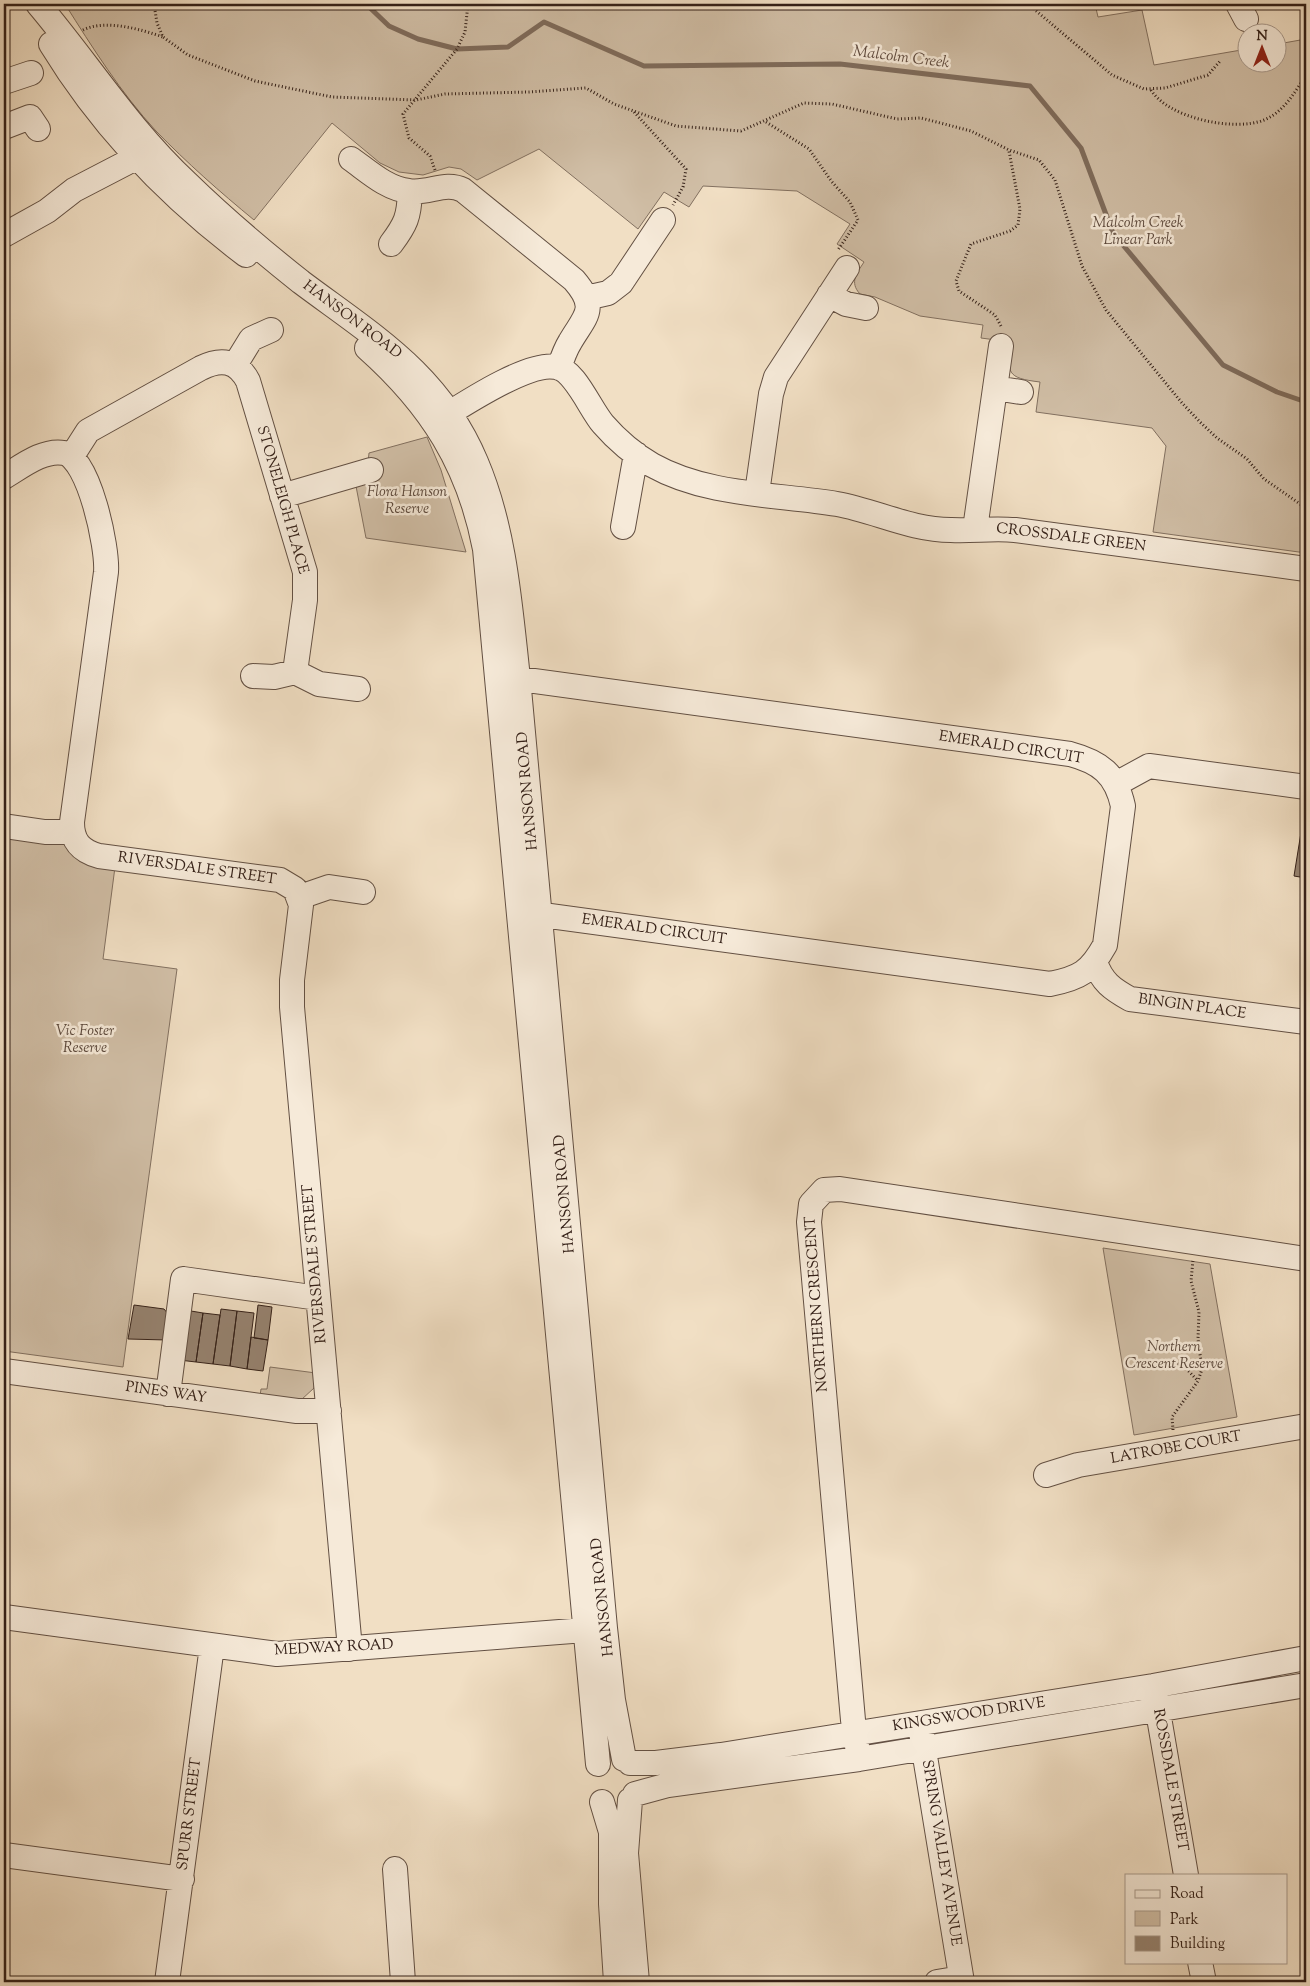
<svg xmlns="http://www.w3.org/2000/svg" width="1310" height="1986" font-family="'Sorts Mill Goudy',serif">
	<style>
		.green { fill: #d1bfa7; stroke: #827060 }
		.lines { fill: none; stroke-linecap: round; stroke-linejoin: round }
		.stream { stroke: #7f6c5c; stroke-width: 5 }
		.building { fill: #968371; stroke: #342018 }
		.minor-casing { stroke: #635043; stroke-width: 26 }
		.path { stroke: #342018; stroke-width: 3; stroke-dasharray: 1 2.5; stroke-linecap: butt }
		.minor { stroke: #f6ead9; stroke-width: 24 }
		.labels { text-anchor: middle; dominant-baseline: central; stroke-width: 5; stroke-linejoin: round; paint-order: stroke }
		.park-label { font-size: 15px; font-style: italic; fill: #5b483c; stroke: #f6ead9 }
		.street-label { font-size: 15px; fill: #342018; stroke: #f6ead9 }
		.water-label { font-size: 16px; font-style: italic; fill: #604c40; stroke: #f6ead9 }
	</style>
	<rect width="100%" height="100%" fill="#f1dfc4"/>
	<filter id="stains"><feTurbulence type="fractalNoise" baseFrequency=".004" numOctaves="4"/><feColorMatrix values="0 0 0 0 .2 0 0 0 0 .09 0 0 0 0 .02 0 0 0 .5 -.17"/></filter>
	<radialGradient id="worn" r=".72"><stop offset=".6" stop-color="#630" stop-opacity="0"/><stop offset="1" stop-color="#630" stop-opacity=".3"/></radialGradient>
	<path class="green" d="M65 4H1095L1098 17 1142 10 1154 65 1247 49 1248 62H1278V44L1306 39V553L1153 532 1166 446 1152 428 1036 412 1040 382C1006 378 1007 373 1011 342L981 338 983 325 920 316 875 297 860 294C849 282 857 273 864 262L837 244 850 224 797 191 703 186 689 207 664 192 638 229 539 149 477 180 461 169 449 167 423 175 399 172 380 163 332 123 254 220C220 192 187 163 156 131 121 93 92 47 65 4Z
		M427 437 441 470 466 552 366 538 355 481 368 463 369 453Z
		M4 835 65 843 115 867 103 959 177 969 123 1367 4 1351Z
		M1103 1248 1210 1264 1237 1417 1134 1435Z
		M270 1367 316 1373 314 1388 301 1400 260 1396 261 1389H267Z"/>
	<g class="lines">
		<path class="stream" d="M366 4 389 26 418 39 457 49 508 47 544 22 644 66 840 64 1030 86 1081 148 1113 233 1223 365 1277 392 1306 402"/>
	</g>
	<path class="building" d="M1303 820 1306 821V878L1294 876Z
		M134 1305 164 1309 169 1315 167 1340 128 1339Z
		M258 1305 272 1307 268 1340 254 1338Z
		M221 1309 237 1311 230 1366 213 1364Z
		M185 1310 203 1313 196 1362 179 1360Z
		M237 1311 254 1313 247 1369 230 1366Z
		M203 1313 220 1315 213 1364 196 1362Z
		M251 1337 268 1340 263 1371 247 1369Z"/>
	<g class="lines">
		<g class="minor-casing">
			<path id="minor" d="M38 4C88 63 129 129 187 183 223 218 262 251 301 282 373 336 439 374 476 462 505 530 510 606 518 678L605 1628 613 1700 624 1759
				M1238 4 1246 19
				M51 44C101 126 169 197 246 255
				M4 82 31 73
				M4 127 30 117 38 129
				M351 159C368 171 387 189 409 191 429 194 445 181 463 190L574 280C599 309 585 316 570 342 565 350 562 359 559 368
				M4 235 47 211 74 190 151 150
				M391 244C406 224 409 217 410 192
				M829 295 846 304 866 308
				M586 298 608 293 621 283 663 220
				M367 348C431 405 469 465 485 549L598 1764
				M235 365 251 339 271 330
				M995 388 1021 392
				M437 421C461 406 528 361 556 367 575 370 590 409 603 424 616 439 635 455 652 465 707 496 777 494 837 504 876 511 911 530 951 530 973 531 994 528 1015 530L1306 569
				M72 456 88 431 201 368C221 358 237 360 248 381L305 572V600L295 672
				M4 477C21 467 43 449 64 453 89 458 108 548 106 572L72 822C72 842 81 851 99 856L280 880 295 889 301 905 292 980V1007L350 1649
				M757 493 771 394 776 377 847 268
				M282 496 371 470
				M623 527 636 454
				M975 529 1001 346
				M253 676 274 677 295 672 319 684 358 689
				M505 677 1070 754C1100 762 1116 774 1123 806L1105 945C1090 972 1080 978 1050 984L550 916H525
				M1116 784 1149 766 1306 787
				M4 826 45 832H72
				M300 897 329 887 363 892
				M1095 962C1102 982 1112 989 1130 999L1306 1022
				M4 1371 297 1411H329
				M168 1394 183 1279 318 1298
				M1046 1475 1078 1465 1306 1426
				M4 1617 277 1654 598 1629
				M1155 1694 1186 1875
				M921 1732 962 1982
				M859 1759 853 1720 809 1222 811 1204 824 1190 840 1189 1306 1259
				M630 1763H656L721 1755 1153 1686 1306 1658
				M635 1794 668 1785 859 1759 1306 1685
				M630 1800 626 1853 637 1982
				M602 1802 611 1832V1904L616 1982
				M4 1855 182 1879
				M395 1869 403 1982
				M1200 1962 1204 1982
				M167 1982 212 1646
				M937 1982 961 1978"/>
		</g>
		<path class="path" d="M154 4 157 23 163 37 188 55 255 81 332 97 416 100 445 94 529 92 586 88 614 104 676 126 741 131 804 103 832 104 897 119 921 118 971 131 1009 150 1039 160 1055 180 1082 266 1106 310 1182 403 1200 422 1217 438 1247 459 1264 479 1306 508
			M1028 4 1112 75 1144 89 1165 88 1208 75 1221 60
			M83 30C105 19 140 29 163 37
			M1151 90C1168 118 1234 132 1264 120 1284 112 1295 92 1306 75
			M634 112 686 169 683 187 673 205
			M766 122 809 149 832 182 850 202 858 220 838 250
			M435 170 430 156 409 138 403 114 457 49 465 32 468 4
			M1001 326 995 315 959 291 956 281 971 244 1010 231 1018 225 1020 209 1009 151
			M1167 1364H1182L1198 1381
			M1173 1430 1172 1417 1198 1381 1202 1369 1198 1339 1199 1312 1191 1281 1193 1260"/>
		<use href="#minor" class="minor"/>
	</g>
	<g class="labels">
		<g class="park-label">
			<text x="1138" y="223">Malcolm Creek<tspan x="1138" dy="17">Linear Park</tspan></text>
			<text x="407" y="492">Flora Hanson<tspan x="407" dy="17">Reserve</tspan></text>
			<text x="85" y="1031">Vic Foster<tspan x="85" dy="17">Reserve</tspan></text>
			<text x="1174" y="1347">Northern<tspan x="1174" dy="17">Crescent Reserve</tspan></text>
		</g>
		<g class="street-label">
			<text transform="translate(352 320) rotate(37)">HANSON ROAD</text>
			<text transform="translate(282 500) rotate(74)">STONELEIGH PLACE</text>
			<text transform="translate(1071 538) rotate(7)">CROSSDALE GREEN</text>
			<text transform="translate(1011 748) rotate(9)">EMERALD CIRCUIT</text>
			<text transform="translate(528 791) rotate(-95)">HANSON ROAD</text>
			<text transform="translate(197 869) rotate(8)">RIVERSDALE STREET</text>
			<text transform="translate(654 930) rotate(8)">EMERALD CIRCUIT</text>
			<text transform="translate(1192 1007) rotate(8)">BINGIN PLACE</text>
			<text transform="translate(565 1194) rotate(-95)">HANSON ROAD</text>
			<text transform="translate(315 1264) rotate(-95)">RIVERSDALE STREET</text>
			<text transform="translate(817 1304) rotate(-94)">NORTHERN CRESCENT</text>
			<text transform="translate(166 1393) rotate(8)">PINES WAY</text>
			<text transform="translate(1176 1448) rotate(-10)">LATROBE COURT</text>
			<text transform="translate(603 1597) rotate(-96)">HANSON ROAD</text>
			<text transform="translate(334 1648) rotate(-3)">MEDWAY ROAD</text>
			<text transform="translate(969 1715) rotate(-9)">KINGSWOOD DRIVE</text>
			<text transform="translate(1170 1780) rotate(80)">ROSSDALE STREET</text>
			<text transform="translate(190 1814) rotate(-83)">SPURR STREET</text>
			<text transform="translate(941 1853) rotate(81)">SPRING VALLEY AVENUE</text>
		</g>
		<g class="water-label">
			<text transform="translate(901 58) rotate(7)">Malcolm Creek</text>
		</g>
	</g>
	<rect width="1310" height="1986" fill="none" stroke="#f1dfc4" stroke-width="20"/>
	<rect x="5" y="5" width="1300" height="1976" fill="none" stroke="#342018" stroke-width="2.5"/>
	<rect x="10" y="10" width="1290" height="1966" fill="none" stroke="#342018"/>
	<rect x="1125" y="1874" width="162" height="90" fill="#f6ead9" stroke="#a8998c"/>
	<rect x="1135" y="1890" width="25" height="8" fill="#f6ead9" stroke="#a8998c"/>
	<text x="1170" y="1898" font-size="15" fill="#342018">Road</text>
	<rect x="1135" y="1911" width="25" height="15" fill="#d1bfa7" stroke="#a8998c"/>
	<text x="1170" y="1924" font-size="15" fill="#342018">Park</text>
	<rect x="1135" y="1936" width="25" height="15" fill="#968371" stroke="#a8998c"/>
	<text x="1170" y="1948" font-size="15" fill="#342018">Building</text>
	<g transform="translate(1262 48)"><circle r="24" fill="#f6ead9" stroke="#a8998c"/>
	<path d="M0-4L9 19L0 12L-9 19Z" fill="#8f2418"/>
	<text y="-8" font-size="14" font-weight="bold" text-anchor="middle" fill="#342018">N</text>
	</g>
	<rect width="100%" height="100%" filter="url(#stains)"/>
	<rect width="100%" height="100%" fill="url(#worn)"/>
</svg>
